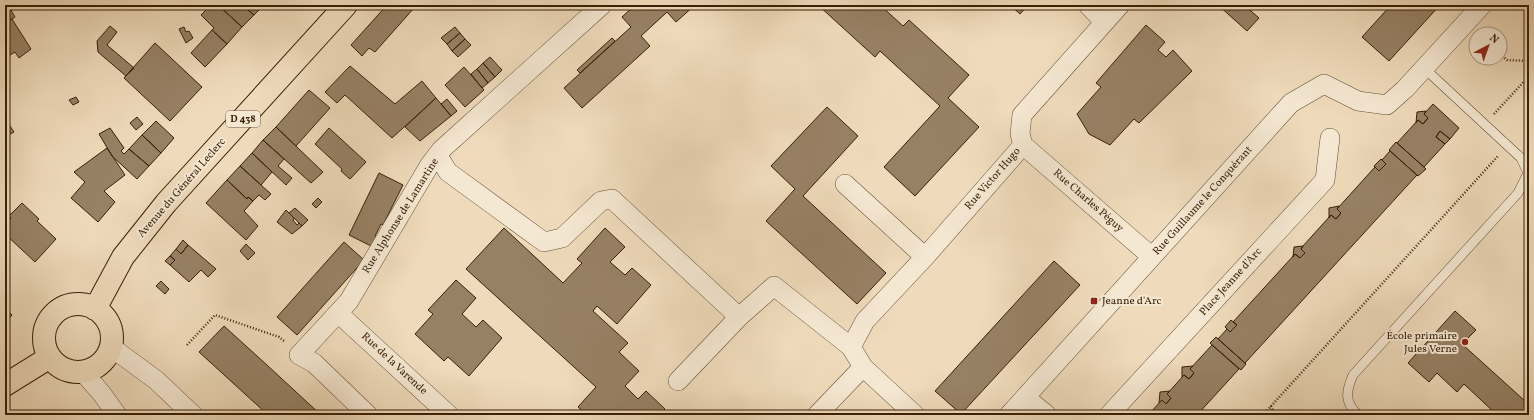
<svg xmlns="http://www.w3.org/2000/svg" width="1534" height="420" font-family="Vollkorn,serif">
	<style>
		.building { fill: #978165; stroke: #381f07 }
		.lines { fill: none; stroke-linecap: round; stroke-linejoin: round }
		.lane-casing { stroke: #664e34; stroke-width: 10 }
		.street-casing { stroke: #664e34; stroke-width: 20 }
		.primary-casing { stroke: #381f07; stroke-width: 24 }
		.path { stroke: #381f07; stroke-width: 2.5; stroke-dasharray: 1 2; stroke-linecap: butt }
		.lane { stroke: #f5e8d3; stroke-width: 9 }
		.street { stroke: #f5e8d3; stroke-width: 19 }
		.primary { stroke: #efdbbb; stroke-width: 22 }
		.poi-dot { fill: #8f2418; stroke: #f5e8d3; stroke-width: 1.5 }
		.labels { text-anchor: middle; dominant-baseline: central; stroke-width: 4; stroke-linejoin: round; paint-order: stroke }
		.shield { fill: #f5e8d3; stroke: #715b44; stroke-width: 1 }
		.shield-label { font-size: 10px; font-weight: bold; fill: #381f07 }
		.street-label { font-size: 11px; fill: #381f07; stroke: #f5e8d3 }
		.poi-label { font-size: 11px; fill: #381f07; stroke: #f5e8d3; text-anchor: start }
	</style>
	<rect width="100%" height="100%" fill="#efdbbb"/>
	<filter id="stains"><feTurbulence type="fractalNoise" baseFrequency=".005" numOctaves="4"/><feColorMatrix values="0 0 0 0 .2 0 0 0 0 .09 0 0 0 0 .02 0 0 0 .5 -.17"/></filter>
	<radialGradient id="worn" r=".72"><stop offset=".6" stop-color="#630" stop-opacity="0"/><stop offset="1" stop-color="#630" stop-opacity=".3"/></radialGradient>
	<path class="building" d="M5 5H8L15 17 5 23Z
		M211 5H218L242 27 227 44 212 30 214 28 201 15Z
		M218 5H242L254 15 242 27Z
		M242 5H264L254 15Z
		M387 5H411L414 8 375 52 369 48 362 56 351 45Z
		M635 5H695L676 22 667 12 641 36 650 46 582 108 564 88 631 27 622 17Z
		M818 5H880L903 26 909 20 969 75 948 98 979 127 915 196 884 167 940 106 880 51 875 57Z
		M1010 5H1028L1020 14Z
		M1218 5H1244L1259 18 1247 31Z
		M1391 5H1440L1389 61 1362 37Z
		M12 19 31 49 19 58 15 52 5 58V23Z
		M1146 25 1165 42 1158 50 1166 57 1173 50 1192 71 1139 123 1134 119 1110 145 1089 134 1077 114 1101 87 1096 83Z
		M110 26 117 32 107 45 134 68 126 76 98 52 97 41Z
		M184 27 186 32 189 31 193 38 186 43 179 29Z
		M455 27 460 33 447 44 441 38Z
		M212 30 227 44 205 67 191 53Z
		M460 33 465 39 452 51 447 44Z
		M612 38 615 41 580 73 577 70Z
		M465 39 471 45 458 57 452 51Z
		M155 43 202 87 170 121 124 78Z
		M490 57 502 70 495 77 483 63Z
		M483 63 495 77 488 83 477 69Z
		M350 66 395 104 422 81 436 98 392 138 345 95 337 103 325 92Z
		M464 67 484 90 465 107 445 85Z
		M477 69 488 83 482 88 471 74Z
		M309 90 330 108 296 146 276 127Z
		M76 97 79 102 73 105 69 100Z
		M436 98 451 116 420 141 405 127Z
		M447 99 457 111 451 116 441 104Z
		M1433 104 1459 128 1450 139 1440 131 1436 137 1445 144 1424 167 1397 143 1418 120 1423 124 1428 118 1424 114Z
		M827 107 858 136 803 196 886 273 857 304 766 221 795 189 771 166Z
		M1426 111 1424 114 1428 118 1423 124 1418 120 1416 123 1417 112Z
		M137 117 143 124 136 130 130 123Z
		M156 121 174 138 161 153 142 135Z
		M8 123 14 132 5 137V125Z
		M276 127 323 172 311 183 263 140Z
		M110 128 124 148 121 151 124 154 129 149 149 166 137 179 112 156 99 134Z
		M329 128 366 162 350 179 341 171 342 169 315 144Z
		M1440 131 1450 139 1445 144 1436 137Z
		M142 135 161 153 149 166 129 149Z
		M263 140 284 159 278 166 292 178 286 185 252 153Z
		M1396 142 1426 169 1418 176 1389 150Z
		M107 148 125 175 104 191 115 202 98 222 71 198 85 182 74 172Z
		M1390 151 1417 175 1245 363 1218 339 1227 329 1230 332 1237 325 1233 322 1295 254 1300 258 1305 253 1301 249 1303 246 1331 215 1336 219 1341 213 1337 209 1375 167 1379 171 1386 164 1382 160Z
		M252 153 272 172 261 185 240 166Z
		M1381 159 1386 164 1379 171 1374 166Z
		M240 166 271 194 265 200 259 195 253 201 248 197 247 199 227 180Z
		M379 173 403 185 383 225 381 224 375 236 377 237 373 247 349 235Z
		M227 180 247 199 248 197 253 201 244 211 258 226 246 240 206 203Z
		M318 198 322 202 316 208 312 204Z
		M22 203 39 219 37 221 56 239 35 262 5 234V225L11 218 9 216Z
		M1339 206 1337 209 1341 213 1336 219 1331 215 1329 218V208Z
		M295 208 308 220 302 226 289 213Z
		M286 210 294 218 293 220 297 225 299 223 302 226 292 234 277 222Z
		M504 228 563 283 582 263 577 259 605 228 625 247 610 262 625 275 632 268 651 285 617 324 597 306 593 311 628 343 619 352 639 371 625 386 638 399 646 391 665 409 659 415H587L578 407 596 387 466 269Z
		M183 240 188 245 181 254 176 249Z
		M344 242 364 260 297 335 277 317Z
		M246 244 255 253 248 260 240 251Z
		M188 245 216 269 208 277 201 270 189 282 170 265 175 260 170 256 176 249 181 254Z
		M1303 246 1301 249 1305 253 1300 258 1295 254 1293 257 1294 247Z
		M170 256 175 260 170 265 165 261Z
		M1054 261 1080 285 961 414 935 391Z
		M456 280 476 298 462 314 476 327 483 320 502 338 469 376 448 357 444 361 415 334 433 314 428 310Z
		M161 281 169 289 165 294 156 286Z
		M5 308 12 315 5 323Z
		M1455 311 1476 330 1462 344 1525 401 1529 397V415H1497L1464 384 1457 392 1437 373 1429 382 1408 363Z
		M1231 320 1237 325 1230 332 1225 327Z
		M224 326 268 366 321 415H268L199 352Z
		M1216 337 1246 364 1241 370 1210 343Z
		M1212 345 1239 369 1197 415H1148L1162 400 1166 404 1171 398 1167 394 1184 375 1189 379 1194 373 1190 369Z
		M1193 366 1190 369 1194 373 1189 379 1184 375 1182 377V367Z
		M1170 391 1167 394 1171 398 1166 404 1162 400 1159 403 1160 392Z"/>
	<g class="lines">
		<g class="lane-casing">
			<path id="lane" d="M1358 415C1344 402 1346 391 1353 375L1518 193 1528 173 1521 158 1424 68"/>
		</g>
		<g class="street-casing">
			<path id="street" d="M1088 5 1104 22
				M1023 145 1152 257
				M438 156 448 172 544 242 562 238 601 201 612 199 739 317 774 286 851 347
				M845 184 925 257
				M338 313 449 415
				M111 347 156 380 193 415
				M83 372 102 394 117 415
				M678 381 739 317
				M1025 397 1047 415
				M368 415 314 363 299 355 349 301 429 166 441 150 602 5
				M817 415 863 367
				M915 415 863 367 851 347 865 321 925 257 1023 145 1020 134 1022 115 1120 5
				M1009 415 1291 103 1324 84 1358 101 1387 105 1405 89 1482 5
				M1109 415 1325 180 1330 138"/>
		</g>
		<g class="primary-casing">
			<path id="primary" d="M44 338a34 34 0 1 1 68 0a34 34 0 1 1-68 0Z
				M95 309 123 257 166 203 346 5
				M5 385 50 357"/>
		</g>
		<path class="path" d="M1500 54 1507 60 1529 61
			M1494 114 1529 76
			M187 345 215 315 279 337 284 341
			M1271 406 1275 415
			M1263 415 1498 156"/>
		<use href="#lane" class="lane"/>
		<use href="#street" class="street"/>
		<use href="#primary" class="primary"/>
	</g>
	<g class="poi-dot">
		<rect x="1090" y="297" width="8" height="8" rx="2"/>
		<circle cx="1465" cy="342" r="4"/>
	</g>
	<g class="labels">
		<rect class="shield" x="226" y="111" width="34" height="16" rx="3"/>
		<g class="shield-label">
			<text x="243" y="119">D 438</text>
		</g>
		<g class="street-label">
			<text transform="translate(993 179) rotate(-49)">Rue Victor Hugo</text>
			<text transform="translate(182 188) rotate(-49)">Avenue du Général Leclerc</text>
			<text transform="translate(1088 201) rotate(41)">Rue Charles Péguy</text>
			<text transform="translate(1203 201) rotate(-48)">Rue Guillaume le Conquérant</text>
			<text transform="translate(401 216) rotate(-58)">Rue Alphonse de Lamartine</text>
			<text transform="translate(1231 282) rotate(-48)">Place Jeanne d'Arc</text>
			<text transform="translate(394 364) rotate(43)">Rue de la Varende</text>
		</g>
		<g class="poi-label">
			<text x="1102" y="301">Jeanne d'Arc</text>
			<text x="1457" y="336" text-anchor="end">École primaire<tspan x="1457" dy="13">Jules Verne</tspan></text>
		</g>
	</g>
	<rect width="1534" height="420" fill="none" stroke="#efdbbb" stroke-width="20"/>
	<rect x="6" y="6" width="1522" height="408" fill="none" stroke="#381f07" stroke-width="2"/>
	<rect x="10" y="10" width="1514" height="400" fill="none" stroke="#381f07"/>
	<g transform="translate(1488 46) rotate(41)"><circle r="19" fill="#f5e8d3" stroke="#a99881"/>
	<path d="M0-3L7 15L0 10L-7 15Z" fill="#8f2418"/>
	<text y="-6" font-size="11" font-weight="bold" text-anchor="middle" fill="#381f07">N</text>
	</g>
	<rect width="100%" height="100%" filter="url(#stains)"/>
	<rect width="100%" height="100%" fill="url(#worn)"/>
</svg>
